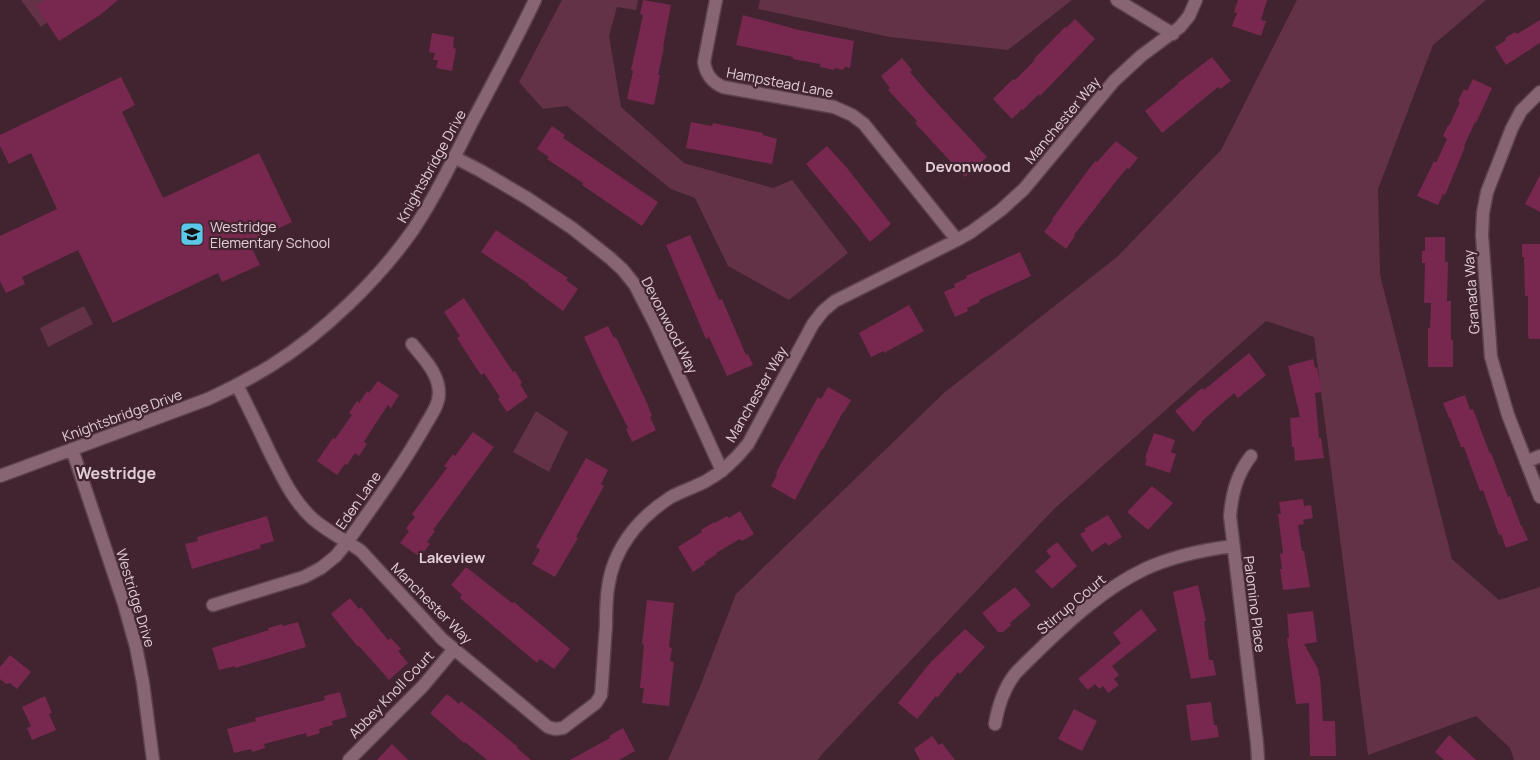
<svg xmlns="http://www.w3.org/2000/svg" width="1540" height="760" font-family="Manrope,sans-serif">
	<style>
		.green { fill: #633247 }
		.building { fill: #78284f }
		.lines { fill: none; stroke-linecap: round; stroke-linejoin: round }
		.street-casing { stroke: #5b424d; stroke-width: 15 }
		.street { stroke: #886572; stroke-width: 12 }
		.labels { text-anchor: middle; dominant-baseline: central; stroke-width: 4.5; stroke-linejoin: round; paint-order: stroke }
		.street-label { font-size: 14px; fill: #e2ced5; stroke: #412430 }
		.poi-label { font-size: 14px; fill: #e2ced5; stroke: #412430; text-anchor: start }
		.neighbourhood-label { font-size: 15px; font-weight: bold; fill: #e2ced5; stroke: #412430 }
		.quarter-label { font-size: 16px; font-weight: bold; fill: #e2ced5; stroke: #412430 }
	</style>
	<rect width="100%" height="100%" fill="#412430"/>
	<path class="green" d="M21 0H73L69 6 41 27Z
		M562 0H638L636 10 617 7 609 36 621 107 684 163 773 188 792 180 848 253 789 300 728 266 695 198 671 189 567 106 543 109 519 82Z
		M760 0H1072L1008 50 890 37 758 9Z
		M1297 0H1486L1433 45 1378 189 1380 275 1452 559 1499 600 1540 587V760H1514L1510 748 1476 716 1368 755 1314 337 1266 321 1054 509 823 753 818 760H668L699 689 736 594 945 392 1117 257 1221 150Z
		M84 306 93 324 48 347 40 328Z
		M536 411 568 432 549 472 513 452Z"/>
	<path class="building" d="M46 0H118L100 15 59 41 36 6Z
		M643 0 671 5 663 47H664L658 75H660L654 105 627 99 633 71 631 70 643 15 640 14Z
		M1238 0H1267L1261 20 1266 21 1261 36 1232 26 1237 13 1234 12Z
		M743 15 799 30 854 41 850 68 845 67 843 70 835 68 834 70 820 67V64L793 59V57L736 45Z
		M1075 19 1095 39 1040 96 1039 94 1023 110 1022 109 1012 119 993 99 1013 79 1015 80 1035 60 1034 59 1065 27 1066 28Z
		M1540 20V43L1506 65 1495 47 1506 40 1505 38 1515 32 1517 34Z
		M432 33 454 37 453 47 456 49 452 71 436 68 438 60H433L435 53 429 52Z
		M1212 57 1231 81 1220 89 1218 87 1162 133 1145 111 1178 84V83Z
		M902 58 912 70 910 72 927 92 987 157 965 177 915 123 917 121 888 90 890 88 881 76Z
		M121 77 135 105 122 112 163 198 259 153 292 222 249 242 260 265 222 282 218 273 113 323 78 250 22 277 25 284 6 293 0 281V236L57 209 31 153 9 164 0 146V135Z
		M1473 79 1492 88 1476 123 1475 122 1464 146 1465 147 1445 195 1443 194 1438 205 1417 196 1434 161 1436 163 1447 139 1443 136 1448 125 1449 126 1460 102 1458 101 1464 89 1467 91Z
		M691 122 712 126 713 123 763 133V135L777 139 772 164 686 148Z
		M552 126 565 135 563 138 658 202 642 226 582 185 583 183 547 159 549 157 537 149Z
		M1116 141 1138 158 1129 169 1127 168 1117 180 1074 235 1075 236 1066 249 1044 232 1053 220 1052 219 1095 161 1097 162Z
		M827 146 847 168 891 224 870 242 861 231H862L806 164Z
		M1540 175V212L1525 204Z
		M496 230 568 278 566 280 578 289 563 311 528 285 529 284 481 252Z
		M690 235 719 300 722 299 746 355 748 354 753 365 727 376 709 337 706 339 666 245Z
		M1425 237H1445V262H1448L1447 301H1451V340H1453V367H1428V328H1430L1431 303H1424L1425 263H1422V251H1425Z
		M1522 244H1540V339H1529L1528 335V296H1525L1524 257H1522Z
		M1020 252 1031 276 979 300 980 302 967 308 968 311 955 317 944 292 955 287 954 284 967 278 966 276Z
		M464 298 513 372 515 371 522 383 520 384 528 397 507 412 498 399 500 397 484 373 481 375 473 363 457 338 460 336 444 312Z
		M909 305 924 331 884 353V351L871 357 859 333Z
		M608 326 614 338 616 337 647 403 652 416 650 417 656 430 632 442 626 429 628 428 602 376 584 337Z
		M1249 353 1266 375 1238 398 1234 393 1201 422 1202 423 1193 432 1175 411 1202 388 1204 390Z
		M1313 359 1315 368 1317 367 1322 392 1315 393 1319 438H1321L1324 458 1295 461 1294 447H1292L1290 418 1300 417 1288 366Z
		M378 381 399 395 391 408 388 405 372 429 364 442 367 444 359 456 355 453 347 465 345 464 337 475 317 461 333 438 335 439 352 415 349 413 357 401 359 403 367 391 369 393Z
		M828 387 851 400 844 412H843L823 449H822L795 500 771 486 777 475H776L778 469 818 397 821 399Z
		M1465 395 1470 410 1473 409 1484 438 1490 454 1491 453 1508 497 1510 496 1521 526H1522L1528 540 1506 548 1501 534 1499 535 1483 490 1480 491 1464 447H1461L1450 418H1449L1443 403Z
		M473 432 494 447 433 530 435 531 427 542 430 544 420 557 400 543 409 531 406 528 415 517 412 514 447 468 444 466 453 454 455 456Z
		M1154 433 1175 440 1171 452 1176 454 1170 473 1145 465 1147 459 1145 458Z
		M586 458 608 470 601 484 604 486 576 537 578 538 555 577 532 564 540 550 536 547Z
		M1152 486 1173 503 1148 530 1127 512Z
		M1303 499 1304 506 1311 505 1313 518 1303 520 1304 524 1298 525 1302 551H1304L1310 587 1283 590 1280 569H1282L1280 554 1283 553 1278 514H1281L1279 502Z
		M740 511 754 534 742 541 740 539 716 553 717 554 704 562 705 564 693 572 678 547 702 532 701 530 714 522 715 523 727 516 729 518Z
		M1108 515 1122 537 1108 546 1106 542 1092 552 1080 534 1086 531 1084 529Z
		M267 516 274 541 260 545 261 548 192 569 185 544 198 541 197 537Z
		M1057 542 1077 566 1052 589 1035 571 1051 557 1046 551Z
		M466 567 512 603 514 602 570 649 554 669 540 659 537 663 460 598 462 595 451 585Z
		M1198 585 1206 621H1204L1209 660H1213L1216 675 1191 679 1173 592Z
		M1015 587 1031 605 1010 623 1011 625 1003 632H998L982 613Z
		M350 598 359 609 361 607 388 640 391 638 401 649 398 651 408 663 389 680 359 646 358 647 331 614Z
		M647 600 674 603 669 647 672 648 670 661 674 662 669 706 642 703 644 688H640L644 645 642 644Z
		M1141 609 1157 630 1112 666 1119 675 1114 679 1119 685 1108 693 1103 686 1099 689 1095 684 1088 690 1078 679 1121 643 1113 633Z
		M1287 611 1288 614 1313 611 1317 642 1304 644 1318 669 1319 676H1320L1323 721H1335L1336 756H1310L1309 703 1296 704 1287 638H1289Z
		M298 622 306 647 235 668V666L219 670 212 648 269 630 268 628 282 624 283 626Z
		M965 629 985 647 960 674 958 672 937 698 936 696 917 719 898 703 930 663Z
		M10 655 31 672 17 689 10 683 6 684 0 679V667Z
		M340 692 347 717 332 721 333 725 319 729 320 733 307 737 306 733 264 744 265 748 252 752 251 749 234 753 227 729 256 721 255 718 325 700 324 696Z
		M447 694 459 704 461 701 484 719 518 747 517 748 531 760H487L465 742 464 743 430 713Z
		M45 696 52 713 49 714 56 730 32 740 27 728 31 726 22 707Z
		M1211 702 1214 725H1217L1219 737 1191 741 1186 705Z
		M1074 709 1097 721 1082 751 1058 739Z
		M623 728 635 751 619 760H570L610 738 609 736Z
		M1449 735 1476 760H1444L1435 752Z
		M932 736 939 745 942 743 955 760H920L914 749Z
		M392 744 408 760H377Z"/>
	<g class="lines">
		<g class="street-casing">
			<path id="street" d="M716 0 704 62C706 75 712 82 723 87L834 107 852 115 864 124 957 240
				M1117 0 1173 34
				M1540 92 1521 111 1512 128 1487 192 1483 213 1482 235 1491 357 1508 415 1540 497
				M454 157 481 171 527 198 572 228 610 258 623 270 635 285 656 326 722 471
				M237 385C248 407 259 429 269 451 282 476 292 500 313 519 328 532 345 540 361 551L442 639 548 727 555 729 563 728 596 703 601 695C603 672 604 649 606 626 606 614 606 601 608 588 613 549 638 518 671 497 682 491 695 487 706 481 723 472 736 459 748 444L813 324 823 311 835 301 957 240 971 232 1001 210 1024 189 1114 81 1141 56 1180 27 1189 16 1196 0
				M72 449 124 604 136 647 143 683 153 760
				M1251 456C1237 474 1232 493 1230 516L1257 743 1258 760
				M1526 462 1540 456
				M0 476 208 399C230 389 251 378 272 365 323 333 378 280 413 230 435 197 453 160 471 124 493 83 515 42 535 0
				M213 605 304 577 321 568 336 556 348 541C375 503 403 465 426 424 432 414 439 404 439 393 439 373 423 358 412 344
				M995 724C998 707 1004 688 1015 674 1022 666 1031 658 1039 650 1070 620 1105 588 1145 569 1173 556 1202 550 1233 546
				M349 760 423 686 454 649"/>
		</g>
		<use href="#street" class="street"/>
	</g>
	<defs>
		<g id="school-square" transform="scale(1.25)"><rect x="-9" y="-9" width="18" height="18" rx="4" fill="#5bc8e7" stroke="#412430"/><path d="M0-5L7-2L0 1L-7-2ZM-4 1L0 2.5L4 1V4Q0 6-4 4Z" fill="#111"/></g>
	</defs>
	<g fill-rule="evenodd">
		<use href="#school-square" x="192" y="234"/>
	</g>
	<g class="labels">
		<g class="street-label">
			<text transform="translate(780 82) rotate(11)">Hampstead Lane</text>
			<text transform="translate(1062 120) rotate(-50)">Manchester Way</text>
			<text transform="translate(431 166) rotate(-61)">Knightsbridge Drive</text>
			<text transform="translate(1471 292) rotate(-94)">Granada Way</text>
			<text transform="translate(670 325) rotate(63)">Devonwood Way</text>
			<text transform="translate(756 394) rotate(-60)">Manchester Way</text>
			<text transform="translate(122 415) rotate(-20)">Knightsbridge Drive</text>
			<text transform="translate(358 500) rotate(-55)">Eden Lane</text>
			<text transform="translate(136 598) rotate(73)">Westridge Drive</text>
			<text transform="translate(432 603) rotate(45)">Manchester Way</text>
			<text transform="translate(1071 604) rotate(-40)">Stirrup Court</text>
			<text transform="translate(1255 604) rotate(83)">Palomino Place</text>
			<text transform="translate(391 694) rotate(-46)">Abbey Knoll Court</text>
		</g>
		<g class="poi-label">
			<text x="210" y="226">Westridge<tspan x="210" dy="16">Elementary School</tspan></text>
		</g>
		<g class="neighbourhood-label">
			<text x="968" y="166">Devonwood</text>
			<text x="452" y="557">Lakeview</text>
		</g>
		<g class="quarter-label">
			<text x="116" y="473">Westridge</text>
		</g>
	</g>
</svg>
